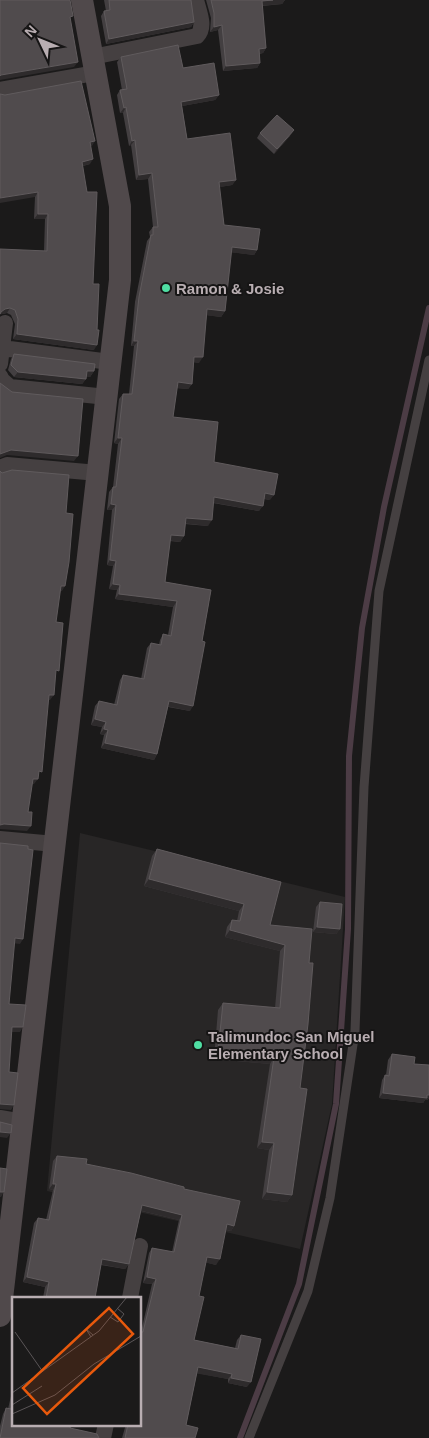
<svg xmlns="http://www.w3.org/2000/svg" width="429" height="1438" font-family="Helvetica,sans-serif">
	<style>
		.built { fill: #282626 }
		.lines { fill: none; stroke-linecap: round; stroke-linejoin: round }
		.stream { stroke: #4c3c45; stroke-width: 6 }
		.lane { stroke: #454041; stroke-width: 9 }
		.street { stroke: #454041; stroke-width: 16 }
		.secondary { stroke: #50494b; stroke-width: 22 }
		.wall { fill: #433f41 }
		.shaded-wall { fill: #2e2b2c }
		.building { fill: #504b4d; stroke: #605b5d }
		.poi-dot { fill: #4fdea3; stroke: #161515; stroke-width: 2 }
		.labels { text-anchor: middle; dominant-baseline: central; stroke-width: 4; stroke-linejoin: round; paint-order: stroke }
		.poi-label { font-size: 15px; font-weight: bold; fill: #b9aeb2; stroke: #161515; text-anchor: start }
		.inset-road { fill: none; stroke: #5a5557; stroke-width: 1 }
		.view { fill: #e8590c; fill-opacity: 0.15; stroke: #e8590c; stroke-width: 2.5 }
		.inset-edge { fill: none; stroke: #b9aeb2; stroke-width: 2.5 }
	</style>
	<rect width="100%" height="100%" fill="#1b1a1a"/>
	<path class="built" d="M80 833 345 897 332 1104 300 1249 47 1191Z"/>
	<g class="lines">
		<path class="stream" d="M240 1438 299 1284 336 1104 348 929 349 756 362 628 384 507 429 308"/>
		<path class="lane" d="M249 1438 308 1291 330 1198 355 1031 364 787 379 591 429 360"/>
		<path class="street" d="M92 57 197 36C206 27 199 12 196 0
			M0 90 95 73
			M2 348 5 323
			M0 364 2 348 110 362
			M0 376 2 380 10 387 107 397
			M0 468 7 465 98 473
			M0 839 55 844
			M0 1118 23 1122
			M130 1298 140 1246
			M103 1438 106 1424"/>
		<path class="secondary" d="M0 1316 120 280V206L82 0"/>
	</g>
	<path class="wall" d="M104 0H191L194 22 191 27 106 44 101 16 104 11H106Z
		M206 0H285L282 4 262 6 266 48 263 53 259 54 260 63 257 68 223 71 218 30 210 32 211 18Z
		M121 57 183 68 219 95 215 100 182 106 187 139 236 180 232 185 219 187 224 225 257 250 254 255 231 252 225 311 221 317 207 315 199 363 194 362 192 384 188 389 177 388 173 417 214 462 270 500 264 499 259 511 213 503 208 526 185 524 184 536 180 542 170 541 165 582 211 590 190 711 168 707 157 754 154 760 101 748 104 735 100 734 102 727 91 725 95 706 99 701 114 705 120 680 123 675 141 679 147 648 151 643 159 645 160 640 163 634 168 635 173 607 115 599 117 590 109 589 113 566 107 565 112 510H107L109 492 113 487 118 444 114 443 119 399 123 394H129L134 346H131L135 302 147 241 150 237 149 232 153 227 148 179 136 180 131 145 129 146 123 113H120L117 95 120 90H122L117 62Z
		M0 94 92 146H91L90 164 83 166 93 284 94 350 13 339 15 324 11 315 7 313 2 314 44 251 45 219H34L35 197Z
		M260 133 290 136 274 154 257 138Z
		M14 354 94 371 90 377 86 376V379L82 384 14 377 8 370 11 359Z
		M157 849 281 882 270 925 309 963 292 1195 287 1202 262 1199 269 1150 257 1148 270 1064 214 1059 218 1010 223 1003 275 1008 280 951 225 937 227 927 232 920 237 921 239 911 144 886 152 856Z
		M320 902 340 929 336 934 313 932 316 907Z
		M392 1054 414 1064 429 1065V1098L427 1100H425L423 1103 379 1098 382 1080 385 1075H386L388 1060Z
		M57 1156 184 1189 234 1226 231 1231 226 1230 216 1265 205 1262 199 1296 194 1340 235 1348 237 1340 241 1335 247 1387 228 1383V1379L197 1373 186 1425 195 1438H122L126 1424H140L141 1332 152 1284 143 1283 149 1253 152 1248 172 1252 179 1220 141 1211 129 1264 125 1269 101 1265 95 1298H43L45 1287 23 1282 34 1223 38 1218 46 1220 53 1190 49 1189 53 1161Z
		M14 1383V1424L0 1438V1426L3 1414 6 1408 8 1409Z"/>
	<path class="shaded-wall" d="M273 0H285L282 4 258 6 262 1Z
		M194 22 191 27 106 44 109 39Z
		M222 25 218 30 210 32 214 27Z
		M266 48 263 53 255 54 259 49Z
		M78 62 74 67 0 80V76L1 75Z
		M260 63 257 68 223 71 226 66Z
		M219 95 215 100 177 107 181 102Z
		M126 107 123 113H120L124 108Z
		M294 130 290 136 274 154 277 149Z
		M135 140 131 145 129 146 132 141Z
		M95 141 92 146 86 147 90 142Z
		M93 159 90 164 78 167 82 162Z
		M152 173 148 179 136 180 139 175Z
		M236 180 232 185 215 188 219 182Z
		M38 192 35 197 0 203V198Z
		M38 214H48L45 219H34Z
		M232 247 257 250 254 255 228 252Z
		M10 308 7 313 2 314 0 315 1 312 5 309Z
		M207 309 225 311 221 317 204 315Z
		M17 334 97 345 94 350 13 339Z
		M134 341H138L134 346H131Z
		M194 357H203L199 363 191 362Z
		M87 371H94L90 377 83 376Z
		M18 372 86 379 82 384 14 377Z
		M178 382 192 384 188 389 174 388Z
		M118 438H122L118 444 114 443Z
		M11 450 78 456 74 461 7 455 0 458V454Z
		M265 493 274 495 270 500 262 498Z
		M214 497 263 506 259 511 210 502Z
		M111 504 116 505 112 510H107Z
		M186 518 212 520 208 526 182 523Z
		M171 535 184 536 180 542 167 540Z
		M110 560 116 561 113 566 107 565Z
		M113 584 120 585 117 590 109 589Z
		M61 586H65L62 591H57Z
		M119 594 177 601 173 607 115 599Z
		M49 695H54L50 700H46Z
		M169 701 193 706 190 711 166 706Z
		M95 719 106 722 102 727 91 725Z
		M104 729 108 730 104 735 100 734Z
		M105 743 157 754 154 760 101 748Z
		M33 779H38L34 784H30Z
		M4 824 31 826 27 831 0 829V825Z
		M149 879 244 904 239 911 144 886Z
		M317 927 340 929 336 934 313 932Z
		M230 930 285 945 280 951 225 937Z
		M15 938 23 939 20 944 11 943Z
		M12 1027H23L20 1032H8Z
		M218 1052 274 1057 270 1064 214 1059Z
		M383 1093 429 1095V1098L427 1100H425L423 1103 379 1098Z
		M0 1104H1L14 1105 11 1110 0 1109Z
		M0 1132 11 1133 7 1138 0 1137Z
		M262 1142 274 1143 269 1150 257 1148Z
		M53 1184H56L53 1190 49 1189Z
		M0 1192H4L1 1197H0Z
		M267 1192 292 1195 287 1202 262 1199Z
		M142 1205 182 1215 179 1220 138 1210Z
		M227 1224 234 1226 231 1231 223 1229Z
		M207 1257 220 1259 216 1265 203 1262Z
		M102 1259 129 1264 125 1269 99 1264Z
		M27 1277 49 1282 45 1287 23 1282Z
		M147 1277 156 1279 152 1284 143 1283Z
		M198 1367 232 1374 228 1379 194 1373Z
		M231 1378 251 1382 247 1387 228 1383Z"/>
	<path class="building" d="M0 0H70L73 16 70 17 78 62 1 75 0 76Z
		M109 0H191L194 22 109 39 104 11 110 10Z
		M211 0H273L262 1 266 48 259 49 260 63 226 66 222 25 214 27V13Z
		M178 45 183 68 214 63 219 95 181 102 187 139 230 133 236 180 219 182 224 225 260 229 257 250 232 247 225 311 207 309 203 357H194L192 384 178 382 173 417 218 422 214 462 278 474 274 495 265 493 263 506 214 497 212 520 186 518 184 536 171 535 165 582 211 590 202 641 205 642 193 706 169 701 157 754 105 743 108 730 104 729 106 722 95 719 99 701 117 705 123 675 144 679 151 643 161 645 163 634 171 636 177 601 119 594 120 585 113 584 116 561 110 560 116 505 111 504 113 487H116L122 438H118L123 394H132L138 341H134L139 297 151 235H153V227H158L152 173 139 175 135 140 132 141 126 107 124 108 120 90 127 89 121 57Z
		M81 81 95 141 90 142 93 159 82 162 87 192H97L93 284H99L97 330H99L97 345 17 334 18 319 15 310 10 308 5 309 1 312 0 314V249L47 251 48 214H38V192L0 198V94L5 95Z
		M277 115 294 130 277 149 260 133Z
		M14 354 95 364 94 371H87L86 379 18 372 11 365Z
		M0 383 12 392 83 399 78 456 11 450 0 454Z
		M12 470 69 475 66 513 73 514 69 562 65 586H61L56 622 63 623 59 671 56 670 54 695H49L42 772 39 771 38 779H33L28 812H32L31 826 4 824 0 825V471L2 473Z
		M0 843 28 846V849L33 850 23 939 15 938 9 1004 26 1005 23 1027H12L9 1072 18 1073 14 1105 0 1104Z
		M157 849 281 882 270 925 312 929 309 963H313L308 1024 300 1088 307 1089 292 1195 267 1192 274 1143 262 1142 274 1057 218 1052 223 1003 280 1008 285 945 230 930 232 920 240 921 244 904 149 879Z
		M320 902 342 904 340 929 317 927Z
		M392 1054 415 1057 414 1064 429 1065V1095H427V1098L383 1093 385 1075 389 1076Z
		M0 1122 12 1125 11 1133 0 1132Z
		M57 1156 87 1159 86 1164 131 1173 184 1187V1189L240 1201 234 1226 227 1224 220 1259 207 1257 199 1296 204 1297 194 1340 238 1349 241 1335 261 1339 251 1382 231 1378 232 1374 198 1367 186 1425 198 1428 195 1438H125L128 1424H140V1332H143L156 1279 147 1277 152 1248 174 1252 182 1215 142 1205 129 1264 102 1259 95 1298H46L49 1282 27 1277 38 1218 49 1220 56 1184H53Z
		M0 1168 7 1169 4 1192H0Z
		M14 1395V1424H71L70 1428 97 1434 99 1438H0L6 1408 11 1409Z"/>
	<g class="poi-dot">
		<circle cx="166" cy="288" r="5"/>
		<circle cx="198" cy="1045" r="5"/>
	</g>
	<g class="labels">
		<g class="poi-label">
			<text x="176" y="288">Ramon &amp; Josie</text>
			<text x="208" y="1036">Talimundoc San Miguel<tspan x="208" dy="17">Elementary School</tspan></text>
		</g>
	</g>
	<g transform="translate(12 1297)">
		<rect width="129" height="129" fill="#1b1a1a"/>
		<path class="inset-road" d="M98 20 106 25 112 17 105 11M3 35 31 75M79 40 74 32 81 38M0 96 87 34 115 0M0 108 30 89M0 117 43 98 82 67 129 39"/>
		<path class="view" d="M97 11 121 37 35 117 11 91Z"/>
		<rect width="129" height="129" class="inset-edge"/>
	</g>
	<g transform="translate(40 40) rotate(313)" stroke="#161515" stroke-width="4" paint-order="stroke">
	<path d="M0-4L9 19L0 12L-9 19Z" fill="#b9aeb2"/>
	<text y="-8" font-size="14" font-weight="bold" text-anchor="middle" fill="#b9aeb2">N</text>
	</g>
</svg>
